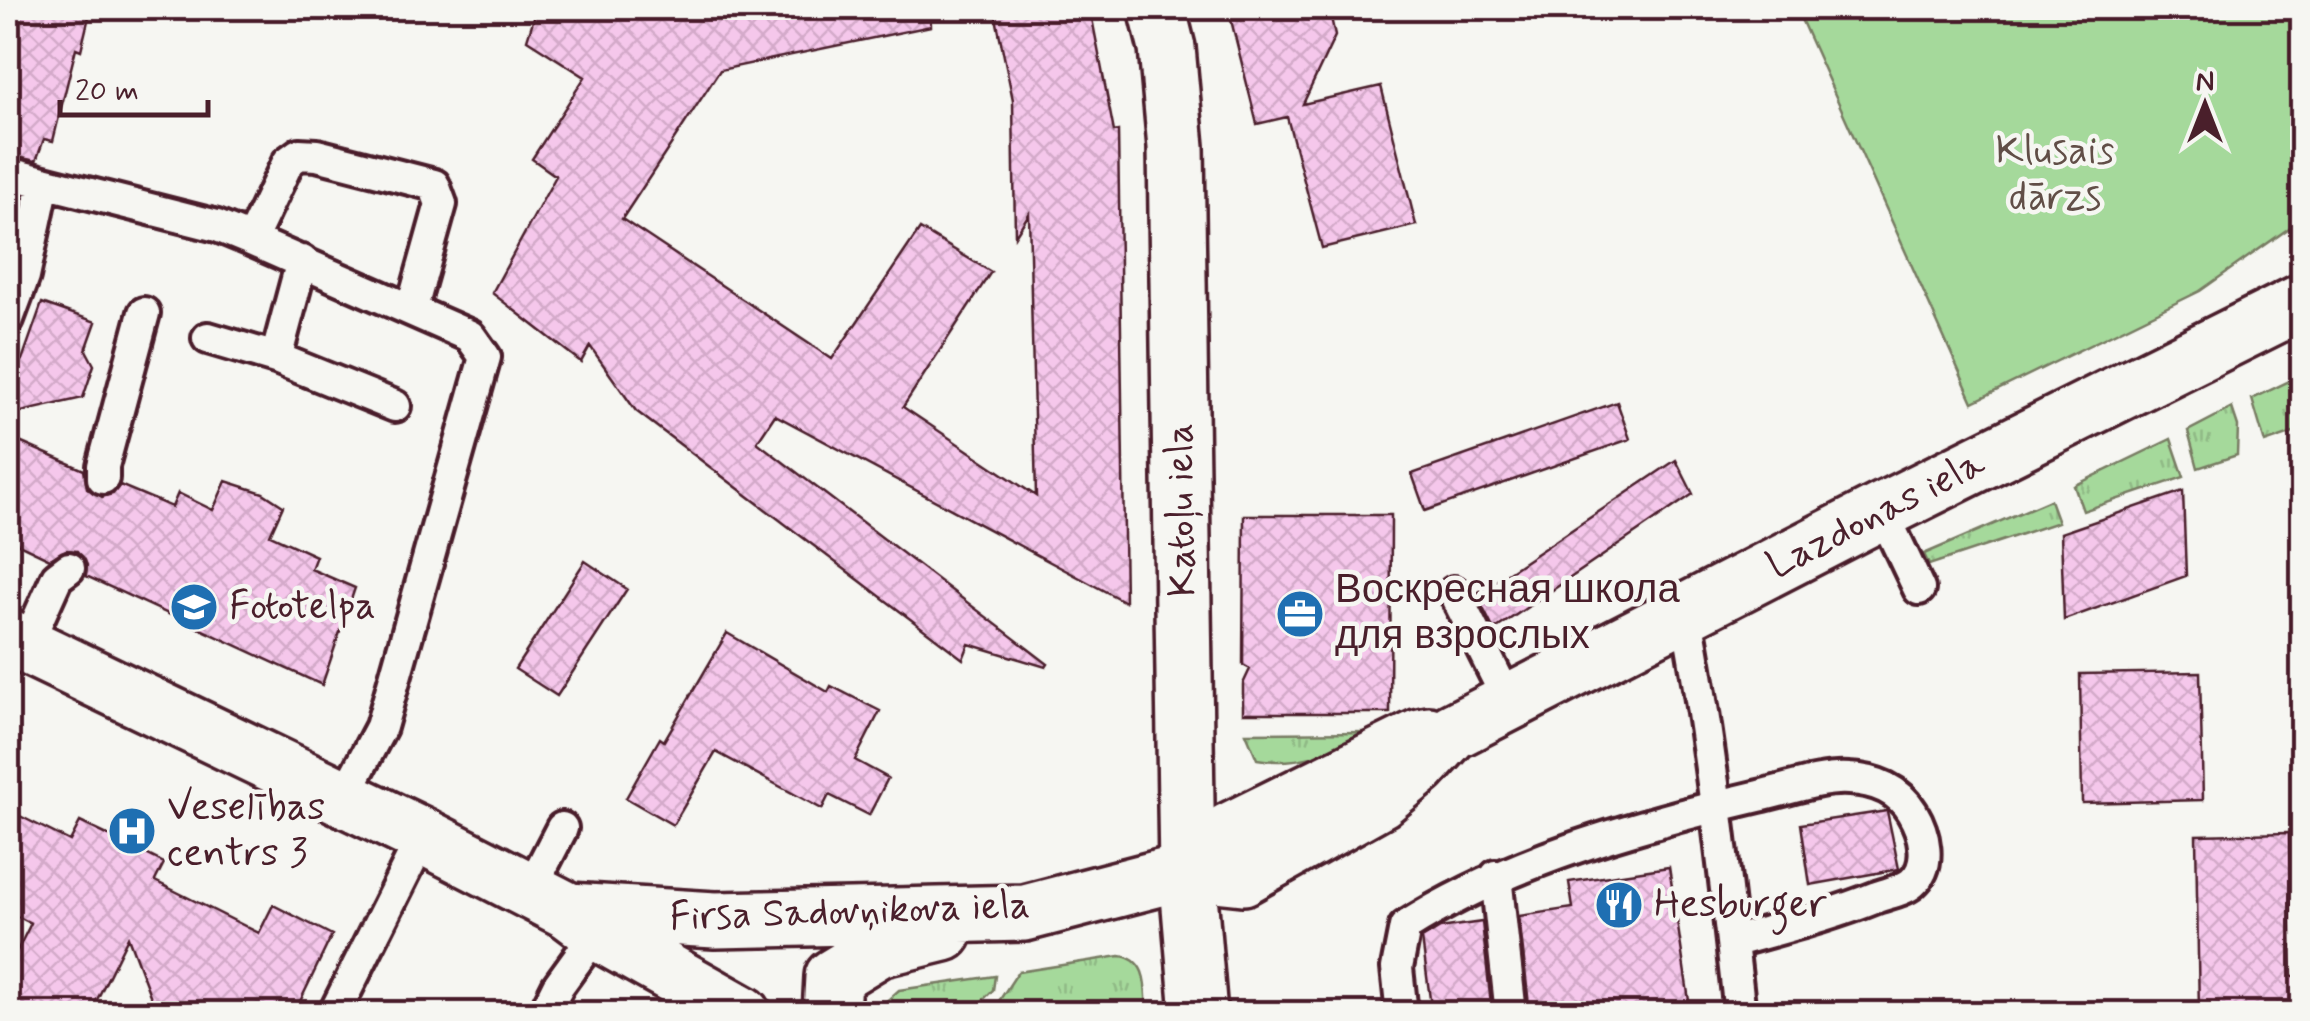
<svg xmlns="http://www.w3.org/2000/svg" width="2310" height="1021" font-family="Mynerve,sans-serif">
	<style>
		.grass { fill: url(#grass-tufts); stroke: #787c63; stroke-width: 2.5 }
		.park { fill: #a5d99b; stroke: #787c63; stroke-width: 2.5 }
		.building { fill: url(#building-cross-hatch); stroke: #4a1f2b; stroke-width: 2.5 }
		.lines { fill: none; stroke-linecap: round; stroke-linejoin: round }
		.lane-casing { stroke: #4a1f2b; stroke-width: 38 }
		.street-casing { stroke: #4a1f2b; stroke-width: 62 }
		.secondary-casing { stroke: #4a1f2b; stroke-width: 62 }
		.lane { stroke: #f6f6f2; stroke-width: 30 }
		.street { stroke: #f6f6f2; stroke-width: 55 }
		.secondary { stroke: #f6f6f2; stroke-width: 55 }
		.labels { text-anchor: middle; dominant-baseline: central; stroke-width: 9; stroke-linejoin: round; paint-order: stroke }
		.park-label { font-size: 40px; fill: #614e47; stroke: #f6f6f2 }
		.street-label { font-size: 40px; fill: #4a1f2b; stroke: #f6f6f2 }
		.poi-label { font-size: 40px; fill: #4a1f2b; stroke: #f6f6f2; text-anchor: start }
	</style>
	<defs>
		<pattern id="grass-tufts" width="24" height="20" patternUnits="userSpaceOnUse" patternTransform="scale(2.5)"><rect width="24" height="20" fill="#a5d99b"/><path d="M3 7l-1-3M5 7V3M7 7l1-3M15 17l-1-3M17 17v-4M19 17l1-3" fill="none" stroke="#90ba86"/></pattern>
		<pattern id="building-cross-hatch" width="8" height="8" patternUnits="userSpaceOnUse" patternTransform="scale(2.5)"><rect width="8" height="8" fill="#f5c7eb"/><path d="M0 0l8 8M0 8l8-8" fill="none" stroke="#d4aaca"/></pattern>
	</defs>
	<rect width="100%" height="100%" fill="#f6f6f2"/>
	<filter id="ink" filterUnits="userSpaceOnUse"><feTurbulence type="fractalNoise" baseFrequency=".01" numOctaves="2"/><feDisplacementMap in="SourceGraphic" scale="20" xChannelSelector="R" yChannelSelector="G"/><feConvolveMatrix kernelMatrix="1 2 1 2 8 2 1 2 1" color-interpolation-filters="sRGB"/></filter>
	<g filter="url(#ink)">
		<path class="grass" d="M2302 375V430L2265 443 2252 399Z
			M2232 408 2238 426 2237 455 2198 468 2188 431Z
			M2171 439 2184 477 2083 511 2074 486Z
			M2050 500 2058 522 1929 565 1924 554Z
			M1365 732C1334 754 1294 766 1257 759L1246 733Z
			M1120 956C1149 959 1145 990 1147 1013H995L999 1001 1018 972Z
			M995 976 993 990 979 1004H971L959 1013H882V1005L899 990Z"/>
		<path class="park" d="M1796 8H2302V219L2200 291 1973 402Z"/>
		<path class="building" d="M8 8H91L81 50 76 48 53 141 44 139 36 161 8 155Z
			M537 8H675L687 16 724 8H930L931 26 720 70 622 219 832 359 920 229 991 272 903 407 1036 496 1029 214 1015 236 1013 100 994 8H1090L1114 132 1118 131 1125 602 775 415 757 442 1048 664 1046 667 969 644 963 659 636 411 590 346 581 362 492 293 556 176 532 159 585 77 527 40Z
			M1228 8H1329L1335 36 1303 104 1381 86 1416 225 1322 248 1287 117 1257 124Z
			M8 192 22 196 13 225 8 224Z
			M42 303 96 322 86 350 94 365 83 398 8 415V355L22 360Z
			M1617 402 1630 439 1425 511 1412 474Z
			M8 437 84 470 87 488 102 497 113 494 120 485 172 507 178 493 213 510 226 481 263 493 283 506 270 535 316 556 311 569 355 588 322 685 86 576 87 565 77 551 66 550 50 559 8 539Z
			M1676 460 1693 494 1494 630 1476 594Z
			M2183 491 2186 576 2064 620 2061 533Z
			M1244 515H1391L1390 713H1243V684L1250 669 1243 665Z
			M585 561 627 589 557 696 515 669Z
			M727 633 828 692 831 686 880 711 855 760 888 778 869 815 829 795 822 809 716 752 673 825 626 798 660 738 664 741Z
			M2200 672 2203 800 2082 803 2080 674Z
			M8 810 70 841 80 822 122 842 164 863 155 881 259 933 273 905 332 935 294 1014H176L153 1003 128 937 90 1014H8V969L31 923 8 912Z
			M1887 811 1899 869 1810 885 1801 824Z
			M2289 833 2292 976H2302V1014H2199L2196 835Z
			M1669 867 1691 1014H1530L1519 916 1573 908 1569 882Z
			M1482 922 1492 1014H1432L1422 939 1440 928Z"/>
		<g class="lines">
			<g class="lane-casing">
				<path id="lane" d="M8 173 217 226 251 240 470 336 485 357 381 727 344 797
					M251 240 288 162 299 154 317 155 434 185 441 204 412 308
					M302 261 276 358 395 406
					M8 319 24 276 44 183
					M208 338 276 358
					M103 478V466L144 313
					M1882 511 1919 589
					M1454 592 1509 702
					M1686 612C1711 745 1725 879 1740 1014
					M26 646 57 577 69 568
					M1496 876 1511 1014
					M530 890 562 828
					M334 1014 423 836
					M544 1014 558 986 597 932
					M1402 1014 1397 968 1405 927C1508 861 1640 824 1759 796 1787 790 1820 777 1849 779 1875 780 1899 790 1912 812 1924 832 1933 865 1912 883 1904 890 1888 893 1877 897 1830 916 1781 928 1732 942"/>
			</g>
			<g class="street-casing">
				<path id="street" d="M1157 8 1167 48 1176 147 1187 871 1199 1014"/>
			</g>
			<g class="secondary-casing">
				<path id="secondary" d="M8 637 423 836 569 911 597 932 743 1014
					M1187 871 1229 831 1420 737 1429 735
					M569 911 715 920 1025 913 1187 871 1243 877 1380 800 1420 767 1452 732 1882 511 2302 302
					M831 1014 833 977 879 949 944 933"/>
			</g>
			<use href="#lane" class="lane"/>
			<use href="#street" class="street"/>
			<use href="#secondary" class="secondary"/>
		</g>
	</g>
	<defs>
		<g id="school-disc" transform="scale(2.5)"><circle r="9.5" fill="#1f6fb2" stroke="#f6f6f2"/><path d="M0-5L7-2L0 1L-7-2ZM-4 1L0 2.5L4 1V4Q0 6-4 4Z" fill="#fff"/></g>
		<g id="office-disc" transform="scale(2.5)"><circle r="9.5" fill="#1f6fb2" stroke="#f6f6f2"/><path d="M-6-3h4V-5.5h4V-3h4V5H-6ZM-1-4.5V-3h2v-1.5ZM-6 0V1H6V0Z" fill="#fff"/></g>
		<g id="hospital-disc" transform="scale(2.5)"><circle r="9.5" fill="#1f6fb2" stroke="#f6f6f2"/><path d="M-5-5h3v3.5h4V-5h3V5h-3V1.5h-4V5h-3Z" fill="#fff"/></g>
		<g id="restaurant-disc" transform="scale(2.5)"><circle r="9.5" fill="#1f6fb2" stroke="#f6f6f2"/><path d="M-5-6h1v4h1v-4h1v4h1v-4h1v5L-1.5 .5V6h-2V.5L-5-1ZM5-6V6H3V1.5H1.5Q1.5-4 5-6Z" fill="#fff"/></g>
	</defs>
	<g fill-rule="evenodd">
		<use href="#school-disc" x="194" y="607"/>
		<use href="#office-disc" x="1300" y="614"/>
		<use href="#hospital-disc" x="132" y="831"/>
		<use href="#restaurant-disc" x="1619" y="905"/>
	</g>
	<g class="labels">
		<g class="park-label">
			<text x="2055" y="152">Klusais<tspan x="2055" dy="46">dārzs</tspan></text>
		</g>
		<g class="street-label">
			<text transform="translate(1182 510) rotate(-91)">Katoļu iela</text>
			<text transform="translate(1876 515) rotate(-27)">Lazdonas iela</text>
			<text transform="translate(850 912) rotate(-2)">Firsa Sadovņikova iela</text>
		</g>
		<g class="poi-label">
			<text x="1335" y="591">Воскресная школа<tspan x="1335" dy="46">для взрослых</tspan></text>
			<text x="229" y="607">Fototelpa</text>
			<text x="167" y="808">Veselības<tspan x="167" dy="46">centrs 3</tspan></text>
			<text x="1654" y="905">Hesburger</text>
		</g>
	</g>
	<rect width="2310" height="1021" fill="none" stroke="#f6f6f2" stroke-width="40"/>
	<rect x="20" y="20" width="2270" height="981" fill="none" stroke="#4a1f2b" stroke-width="4" filter="url(#ink)"/>
	<g transform="translate(2205 105)" stroke="#f6f6f2" stroke-width="8" paint-order="stroke">
	<path d="M0-8L18 38L0 25L-18 38Z" fill="#4a1f2b"/>
	<text y="-15" font-size="28" font-weight="bold" text-anchor="middle" fill="#4a1f2b">N</text>
	</g>
	<path d="M60 100v15h148v-15" fill="none" stroke="#4a1f2b" stroke-width="5"/>
	<text x="75" y="100" font-size="30" fill="#4a1f2b" stroke="#f6f6f2" stroke-width="8" paint-order="stroke">20 m</text>
</svg>
